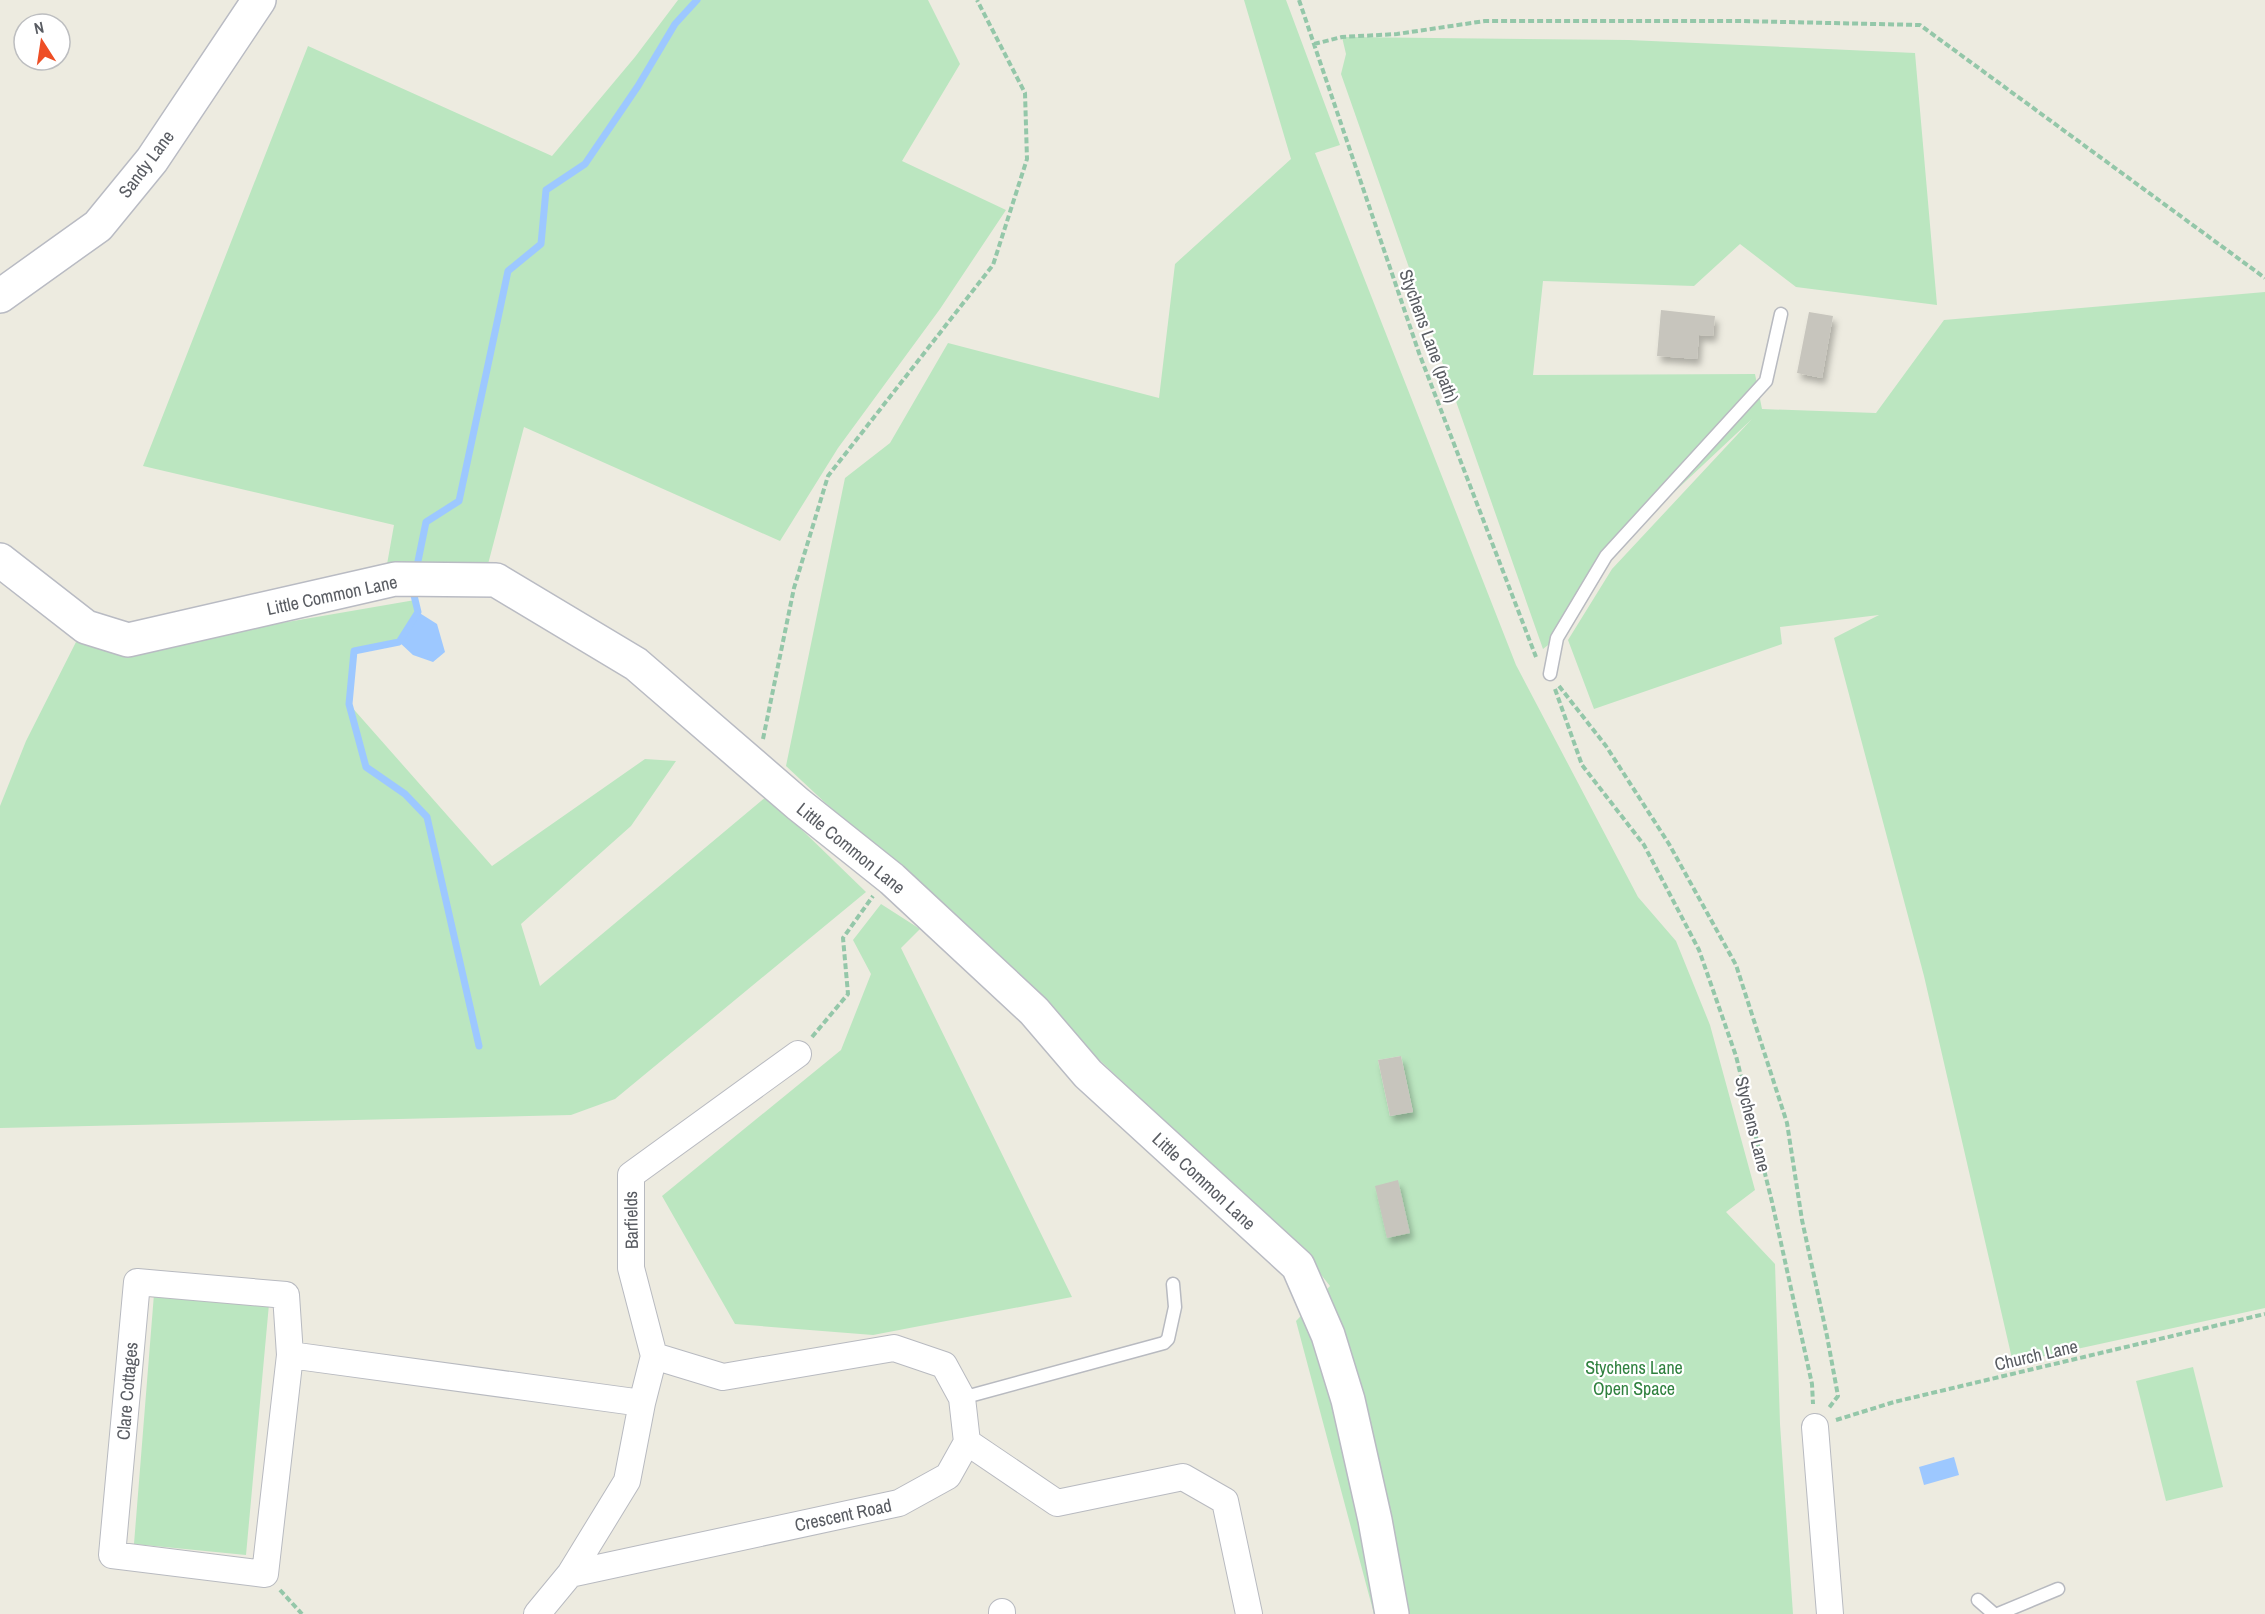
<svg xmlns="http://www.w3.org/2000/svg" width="2265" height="1614" font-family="'Archivo Narrow',sans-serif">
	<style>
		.green { fill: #bbe6c0; fill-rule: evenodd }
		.water { fill: #9dc8ff }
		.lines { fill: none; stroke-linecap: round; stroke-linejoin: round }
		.stream { stroke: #9dc8ff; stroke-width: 7 }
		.building { fill: #c7c5bd; filter: url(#shadow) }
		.lane-casing { stroke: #b8bac0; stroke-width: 15 }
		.street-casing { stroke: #b8bac0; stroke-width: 28 }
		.secondary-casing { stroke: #b9bbc3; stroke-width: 36 }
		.path { stroke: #94c7a9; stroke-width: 4; stroke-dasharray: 6 3; stroke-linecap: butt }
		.lane { stroke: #fff; stroke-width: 12 }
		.street { stroke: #fff; stroke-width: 26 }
		.secondary { stroke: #fff; stroke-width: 33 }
		.labels { text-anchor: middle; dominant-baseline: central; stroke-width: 4.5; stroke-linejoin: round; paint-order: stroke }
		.street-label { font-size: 18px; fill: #595c62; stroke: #fff }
		.park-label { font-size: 18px; fill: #30813f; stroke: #fff }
	</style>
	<defs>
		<filter id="shadow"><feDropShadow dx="3.5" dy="6" stdDeviation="3" flood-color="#0004"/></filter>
	</defs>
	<rect width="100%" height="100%" fill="#edebe0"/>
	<path class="green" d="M678 0H928L960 64 902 161 1006 210 940 309 838 448 780 541 524 427 487 568 386 570 394 525 143 466 308 46 552 156 635 57Z
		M1244 0H1286L1340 145 1315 153 1516 665 1638 897 1676 941 1710 1025 1755 1190 1726 1212 1775 1264 1780 1424 1793 1614H1374L1296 1321 1330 1286 1299 1247 786 766 845 478 890 443 948 343 1159 398 1175 264 1291 159ZM1401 1056 1413 1112 1390 1116 1378 1060Z
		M1342 37 1629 40 1915 53 1937 305 1796 287 1740 244 1694 286 1543 281 1533 375 1755 374 1762 409 1876 413 1944 320 2265 292V1308L2013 1363 1924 976 1834 638 1879 615 1780 627 1782 644 1594 709 1568 640 1612 569 1752 419 1606 556 1557 638 1543 649 1341 74 1346 54Z
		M415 600 418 612 399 642 354 651 349 704 492 866 645 759 676 761 631 826 521 924 540 986 767 796 866 892 615 1099 571 1115 0 1128V806L26 741 76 642 136 648Z
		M881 904 920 929 901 948 1072 1297 873 1335 735 1324 662 1196 841 1050 871 974 853 940Z
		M154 1294 269 1304 246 1555 134 1544Z
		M2193 1367 2223 1487 2166 1501 2136 1381Z"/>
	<path class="water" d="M418 612 437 624 445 652 433 662 413 655 399 642Z
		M1954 1457 1959 1475 1924 1485 1919 1467Z"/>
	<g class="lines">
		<path class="stream" d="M416 571 426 522 459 501 508 271 541 244 546 190 585 164 638 86 675 24 697 0
			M412 587 418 612 399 642 354 651 349 704 366 767 405 794 427 817 479 1046"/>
	</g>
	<path class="building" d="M1661 310 1715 316 1713 336 1699 335 1697 359 1657 356Z
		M1809 312 1833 316 1822 378 1797 373Z
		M1401 1056 1413 1112 1390 1116 1378 1060Z
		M1398 1180 1410 1233 1387 1238 1375 1186Z"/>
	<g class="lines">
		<g class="lane-casing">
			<path id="lane" d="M1550 674 1557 638 1606 556 1766 381 1781 314
				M962 1398 1164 1343 1168 1339 1175 1307 1173 1284
				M1978 1600 1994 1614
				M1998 1614 2058 1589"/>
		</g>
		<g class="street-casing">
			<path id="street" d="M137 1282 286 1295 290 1355 265 1574 112 1555Z
				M290 1355 642 1403
				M1815 1427 1830 1614
				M967 1442 1057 1503 1183 1477 1225 1501 1249 1614
				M570 1574 899 1503 948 1476 967 1442 962 1398 944 1365 894 1348 723 1377 654 1356
				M537 1614 570 1574 627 1481 642 1403 654 1356 631 1268V1175L798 1054
				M1002 1614V1612"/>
		</g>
		<g class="secondary-casing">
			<path id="secondary" d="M0 296 98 226 152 160 259 0
				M0 560 86 627 128 640 395 579 496 580 636 664 798 804 892 879 1034 1011 1088 1074 1298 1266 1328 1335 1348 1400 1375 1520 1392 1614"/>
		</g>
		<path class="path" d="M1299 0 1419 353 1536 657
			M1314 44 1342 37 1397 34 1485 21H1740L1920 25 2265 278
			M1559 686 1606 746 1669 844 1736 965 1787 1123 1802 1220 1827 1336 1838 1396 1828 1409
			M1555 689 1582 765 1644 845 1699 950 1736 1056 1772 1202 1812 1384 1813 1404
			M763 739 794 588 828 476 993 265 1027 159 1025 93 977 0
			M812 1037 848 994 843 938 873 896
			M1836 1420 1894 1402 2265 1314
			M280 1590 302 1614"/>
		<use href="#lane" class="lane"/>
		<use href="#street" class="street"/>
		<use href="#secondary" class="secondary"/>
	</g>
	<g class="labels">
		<g class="street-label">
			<text transform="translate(146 164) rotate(-53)">Sandy Lane</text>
			<text transform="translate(1429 336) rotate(70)">Stychens Lane (path)</text>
			<text transform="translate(332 595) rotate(-12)">Little Common Lane</text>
			<text transform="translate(851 848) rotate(39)">Little Common Lane</text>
			<text transform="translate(1753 1124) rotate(76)">Stychens Lane</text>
			<text transform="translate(1204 1181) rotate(43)">Little Common Lane</text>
			<text transform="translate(631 1220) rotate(-91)">Barfields</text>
			<text transform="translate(2036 1355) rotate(-13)">Church Lane</text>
			<text transform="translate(127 1391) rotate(-85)">Clare Cottages</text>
			<text transform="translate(843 1515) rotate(-12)">Crescent Road</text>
		</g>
		<g class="park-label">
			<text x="1634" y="1367">Stychens Lane<tspan x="1634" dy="21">Open Space</tspan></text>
		</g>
	</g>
	<g transform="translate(42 42) rotate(348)"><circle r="28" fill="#ffffff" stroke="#bdbec0" stroke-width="1.5"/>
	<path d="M0-4.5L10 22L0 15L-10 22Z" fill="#ee4e25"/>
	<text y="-9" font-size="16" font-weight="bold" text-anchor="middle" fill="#595c62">N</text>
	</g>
</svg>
